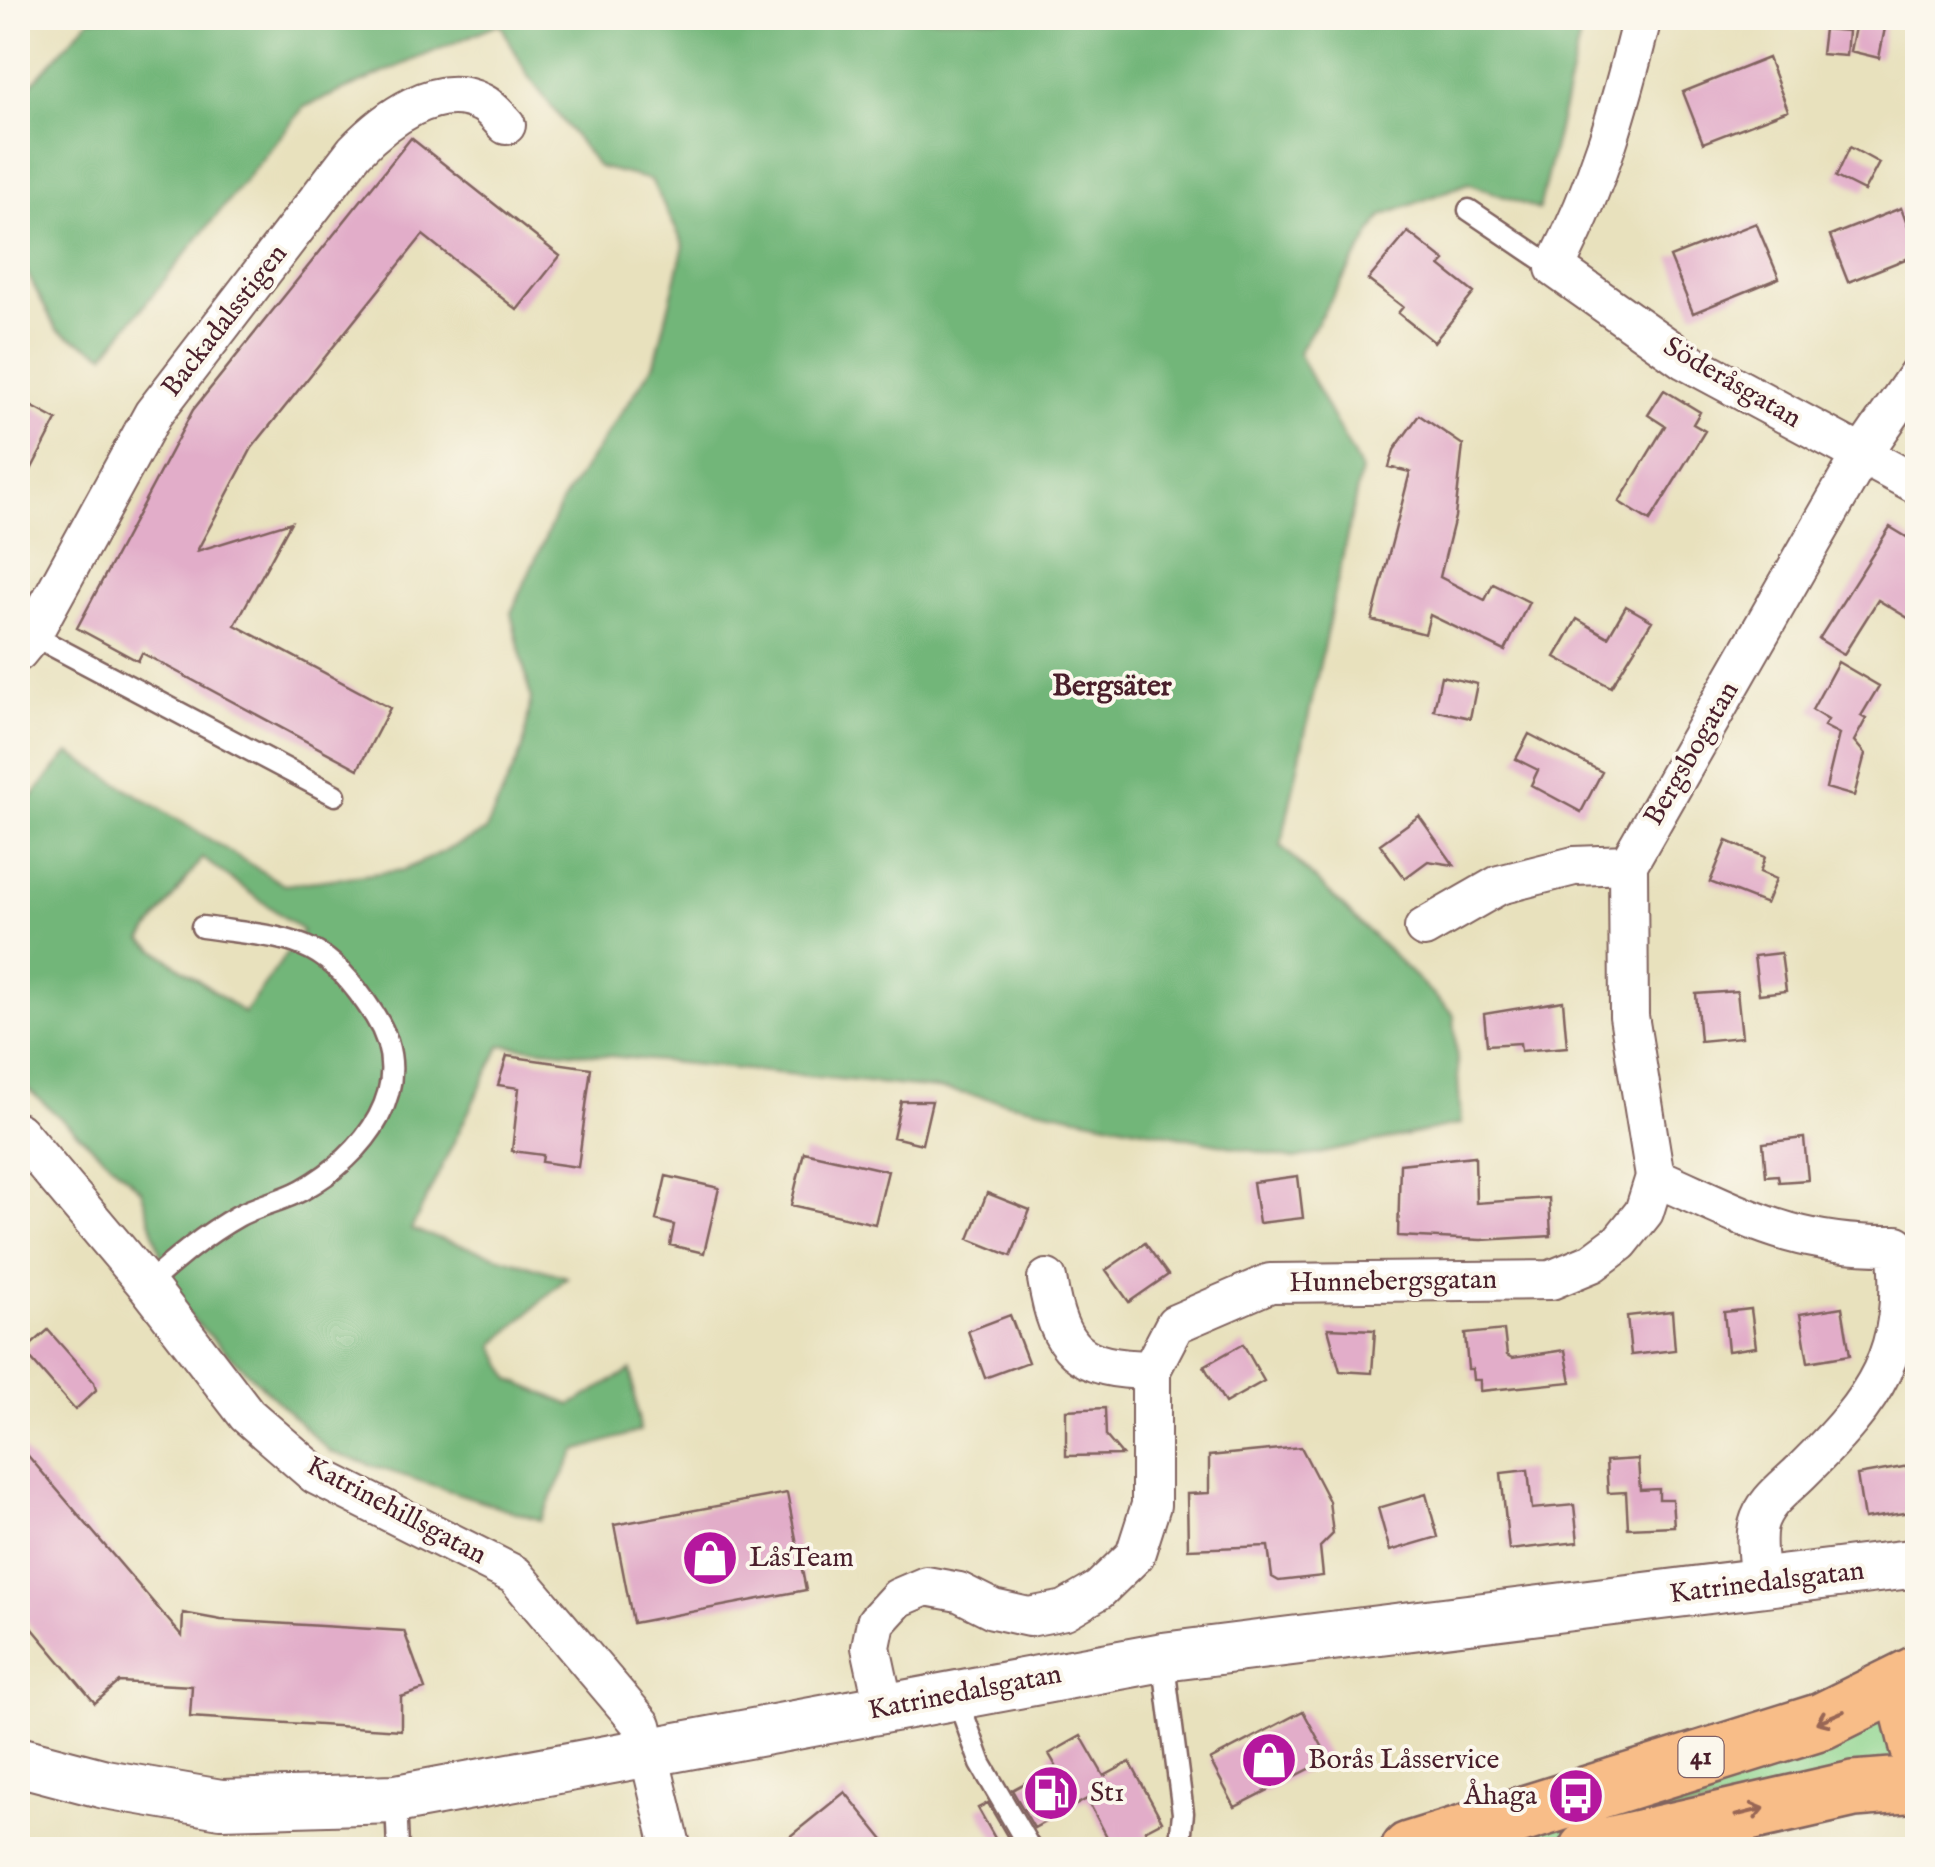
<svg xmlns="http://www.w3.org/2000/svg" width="1935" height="1867" font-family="'IM FELL English',serif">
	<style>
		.green { fill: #8ed48e; stroke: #6c7a5c; stroke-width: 2.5 }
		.forest { fill: #72b679; stroke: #5e6a52; stroke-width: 2.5; fill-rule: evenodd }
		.building { fill: #e2adc9 }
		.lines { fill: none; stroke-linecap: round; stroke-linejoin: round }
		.service-casing { stroke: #81635e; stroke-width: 25 }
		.minor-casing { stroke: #81635e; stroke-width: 42 }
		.tertiary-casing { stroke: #81635e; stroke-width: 52 }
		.primary-casing { stroke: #81635e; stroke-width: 60 }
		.service { stroke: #fff; stroke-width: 20 }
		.minor { stroke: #fff; stroke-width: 38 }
		.tertiary { stroke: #fff; stroke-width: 48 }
		.primary { stroke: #f8bd88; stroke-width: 55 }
		.oneway { stroke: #986655 }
		.labels { text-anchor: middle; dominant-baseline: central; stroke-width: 8; stroke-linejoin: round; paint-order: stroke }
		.shield { fill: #fbf7ec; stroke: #7f6065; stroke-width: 2.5 }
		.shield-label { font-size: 25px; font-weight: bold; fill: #4a1f2b }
		.street-label { font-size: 28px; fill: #4a1f2b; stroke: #fbf7ec }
		.poi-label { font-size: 28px; fill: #4a1f2b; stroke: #fbf7ec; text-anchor: start }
		.neighbourhood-label { font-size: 30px; font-weight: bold; fill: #4a1f2b; stroke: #fbf7ec }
	</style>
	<rect width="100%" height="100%" fill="#fbf7ec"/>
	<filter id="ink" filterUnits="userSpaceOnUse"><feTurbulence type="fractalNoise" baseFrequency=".01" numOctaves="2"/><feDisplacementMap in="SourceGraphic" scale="20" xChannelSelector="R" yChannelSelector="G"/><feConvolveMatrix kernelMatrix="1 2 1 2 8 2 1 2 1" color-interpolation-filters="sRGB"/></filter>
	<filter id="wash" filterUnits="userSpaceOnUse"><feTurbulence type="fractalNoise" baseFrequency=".0048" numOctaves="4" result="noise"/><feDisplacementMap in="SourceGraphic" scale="40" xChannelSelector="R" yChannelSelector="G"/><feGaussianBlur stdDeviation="2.25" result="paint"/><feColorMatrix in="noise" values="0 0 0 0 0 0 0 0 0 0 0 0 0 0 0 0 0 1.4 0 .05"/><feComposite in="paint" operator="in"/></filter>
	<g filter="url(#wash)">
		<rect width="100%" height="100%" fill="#e8e1bd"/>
		<path class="green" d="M1889 1717 1908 1763 1509 1849 1465 1850Z"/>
		<path class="forest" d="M91 18H1584L1539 210 1468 183 1382 216 1298 353 1361 470 1281 846 1454 1015 1461 1124 1294 1159 946 1090 501 1045 411 1230 567 1277 494 1345 511 1380 571 1405 631 1370 640 1431 576 1451 540 1520 330 1452 175 1302 141 1190 18 1080V813L69 753 284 885 404 870 485 832 523 748 531 698 511 613 562 501 655 363 684 245 651 180 598 167 528 76 500 23 304 107 105 354 57 330 18 256V99ZM202 858 303 931 244 1013 142 940Z"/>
		<g id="blocks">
			<path class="building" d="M1857 18H1887L1879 58 1850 51Z
				M1824 29 1848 31 1846 56 1821 54Z
				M1768 58 1788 110 1703 143 1683 92Z
				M411 138 560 256 517 310 423 235 252 448 197 551 291 522 235 625 390 708 358 769 142 653 138 661 77 628 193 410Z
				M1850 147 1879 163 1864 191 1836 177Z
				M1901 208 1918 254 1848 282 1830 236Z
				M1756 223 1779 278 1693 313 1670 257Z
				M1408 232 1445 261 1440 266 1474 293 1434 342 1398 313 1403 307 1368 280Z
				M1664 390 1700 412 1693 424 1705 431 1650 521 1619 502 1665 426 1648 415Z
				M31 406 57 420 18 495V430Z
				M1419 415 1463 445 1455 517 1440 577 1485 600 1493 584 1529 602 1505 651 1430 615 1425 634 1372 620 1410 472 1389 467 1394 450Z
				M1890 527 1918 544V624L1878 600 1844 654 1819 639Z
				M1626 606 1652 621 1611 687 1555 657 1577 619 1608 637Z
				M1838 662 1879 686 1861 716 1866 719 1854 741 1865 754 1854 796 1826 788 1839 734 1824 726 1828 720 1812 710Z
				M1441 676 1477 684 1470 718 1434 710Z
				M1529 734 1602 772 1581 812 1531 785 1538 770 1516 759Z
				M1419 816 1454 865 1428 861 1405 878 1380 844Z
				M1727 841 1765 857 1760 872 1776 879 1766 904 1710 882Z
				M1781 953 1786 991 1759 994 1754 956Z
				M1737 991 1742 1037 1700 1041 1696 994Z
				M1563 1001 1567 1047 1521 1051 1520 1043 1487 1045 1484 1014Z
				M507 1056 591 1068 578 1167 542 1162 543 1155 512 1151 519 1088 498 1085Z
				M901 1101H932L922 1144 893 1137Z
				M1804 1138 1808 1180 1779 1182 1778 1175 1766 1176 1763 1143Z
				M804 1152 888 1171 875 1224 791 1205Z
				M1475 1156 1476 1203 1549 1198 1551 1236 1481 1240 1398 1236 1400 1164Z
				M666 1176 719 1188 704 1253 670 1245 674 1225 656 1220Z
				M1298 1176 1303 1218 1259 1223 1253 1182Z
				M987 1193 1030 1210 1011 1256 969 1239Z
				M1145 1243 1168 1275 1129 1302 1106 1270Z
				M1842 1307 1850 1355 1808 1362 1800 1314Z
				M1751 1309 1756 1347 1728 1351 1724 1312Z
				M1672 1311 1675 1350 1631 1355 1627 1316Z
				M1010 1315 1028 1362 985 1378 968 1331Z
				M1328 1328 1375 1330 1372 1373 1340 1371Z
				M48 1330 94 1382 96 1390 75 1410 24 1351Z
				M1504 1330 1507 1355 1512 1358 1565 1350 1571 1382 1480 1391V1380H1473L1472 1369H1468L1465 1334Z
				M1243 1344 1264 1381 1225 1403 1204 1366Z
				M1105 1408 1106 1436 1122 1455 1066 1456V1410Z
				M18 1444 182 1636 183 1613 221 1620 404 1631 425 1689 401 1697V1730L190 1717 192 1686 119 1682 95 1703 18 1611Z
				M1301 1447 1329 1501 1333 1534 1320 1547 1323 1576 1279 1581 1272 1577 1268 1546 1188 1549 1187 1494 1209 1493V1456Z
				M1638 1459 1640 1490 1659 1489V1499H1672L1674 1526 1628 1528 1626 1492 1608 1493 1606 1461Z
				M1909 1466 1917 1511 1864 1519 1857 1475Z
				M1528 1470 1532 1509 1574 1505 1578 1542 1509 1550 1501 1473Z
				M787 1493 806 1590 633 1623 614 1525Z
				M1426 1494 1438 1537 1390 1551 1378 1508Z
				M1303 1711 1329 1759 1235 1807 1210 1760Z
				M1081 1736 1104 1776 1130 1762 1162 1821 1145 1830 1155 1850H1114L1087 1799 1034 1828 1012 1790 1056 1766 1049 1754Z
				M845 1792 892 1850H773Z
				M988 1803 1010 1841 1000 1847 978 1808Z"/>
		</g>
	</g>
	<g filter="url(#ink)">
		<use href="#blocks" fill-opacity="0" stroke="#81635e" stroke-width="2.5"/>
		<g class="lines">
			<g class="service-casing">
				<path id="service" d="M1469 210 1555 268
					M32 635 335 795
					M147 1285C176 1259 204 1235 238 1216 258 1205 282 1201 302 1190 364 1156 420 1087 375 1016 321 933 293 940 202 927
					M1163 1657 1183 1813 1179 1850
					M956 1695 981 1764 1031 1850
					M396 1799 398 1850"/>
			</g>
			<g class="minor-casing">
				<path id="minor" d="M1642 18C1619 111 1599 182 1555 268L1685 360 1918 485
					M18 652 32 635 153 414 355 151C384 121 437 79 482 103 491 107 499 118 506 125
					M1424 928 1499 885 1574 866 1628 864
					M18 1132 147 1285 247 1415 316 1475 515 1575 642 1725 672 1850
					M1655 1177C1747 1217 1792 1247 1897 1245 1909 1354 1876 1398 1801 1472 1785 1488 1764 1502 1758 1525 1754 1543 1759 1567 1760 1586
					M1047 1279C1059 1351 1078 1369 1151 1370
					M884 1707 871 1647 876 1622 898 1598 926 1586 959 1592 993 1609 1029 1617 1065 1610 1099 1590 1135 1555 1151 1505V1370L1175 1324 1270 1283 1551 1280 1592 1263 1620 1242 1644 1212 1655 1177 1629 1016 1628 864 1861 456 1918 374"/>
			</g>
			<g class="tertiary-casing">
				<path id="tertiary" d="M18 1761 105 1784 221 1804 396 1799 1163 1657 1918 1563"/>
			</g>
			<g class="primary-casing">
				<path id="primary" d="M1918 1674 1908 1706 1918 1747
					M1409 1850 1822 1721 1917 1674
					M1587 1850 1854 1789 1918 1784"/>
			</g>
			<use href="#service" class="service"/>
			<use href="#minor" class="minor"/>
			<use href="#tertiary" class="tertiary"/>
			<use href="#primary" class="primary"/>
		</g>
		<defs><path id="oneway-shaft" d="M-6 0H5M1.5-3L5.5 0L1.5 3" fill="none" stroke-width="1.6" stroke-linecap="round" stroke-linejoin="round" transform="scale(2.5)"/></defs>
		<g class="oneway">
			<use href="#oneway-shaft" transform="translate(1830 1717) rotate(157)"/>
			<use href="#oneway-shaft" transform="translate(1750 1812) rotate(-14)"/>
		</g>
	</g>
	<defs>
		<g id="shop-disc" transform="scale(2.875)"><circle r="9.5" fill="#b5179e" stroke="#fbf7ec"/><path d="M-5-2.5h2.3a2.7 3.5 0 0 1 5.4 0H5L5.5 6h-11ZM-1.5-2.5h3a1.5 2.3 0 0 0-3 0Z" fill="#fff"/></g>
		<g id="fuel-disc" transform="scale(2.875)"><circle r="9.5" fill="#b5179e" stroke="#fbf7ec"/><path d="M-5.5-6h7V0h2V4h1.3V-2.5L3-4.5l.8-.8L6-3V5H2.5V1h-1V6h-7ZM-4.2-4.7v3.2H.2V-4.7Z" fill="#fff"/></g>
		<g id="bus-disc" transform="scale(2.875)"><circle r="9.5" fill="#b5179e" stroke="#fbf7ec"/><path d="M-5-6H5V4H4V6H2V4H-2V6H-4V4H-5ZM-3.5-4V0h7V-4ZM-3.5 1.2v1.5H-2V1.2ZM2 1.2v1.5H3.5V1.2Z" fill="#fff"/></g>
	</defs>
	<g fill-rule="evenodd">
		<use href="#shop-disc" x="710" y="1558"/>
		<use href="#shop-disc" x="1269" y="1760"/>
		<use href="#fuel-disc" x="1051" y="1793"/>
		<use href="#bus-disc" x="1576" y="1796"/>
	</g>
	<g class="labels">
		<rect class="shield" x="1678.5" y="1737" width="45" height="40" rx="8"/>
		<g class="shield-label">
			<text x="1701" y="1757">41</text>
		</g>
		<g class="street-label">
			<text transform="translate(225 321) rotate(-52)">Backadalsstigen</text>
			<text transform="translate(1732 383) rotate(30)">Söderåsgatan</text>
			<text transform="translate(1692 754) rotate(-60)">Bergsbogatan</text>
			<text transform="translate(1393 1282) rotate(-1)">Hunnebergsgatan</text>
			<text transform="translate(396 1511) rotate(28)">Katrinehillsgatan</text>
			<text transform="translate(1767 1583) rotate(-7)">Katrinedalsgatan</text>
			<text transform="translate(965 1693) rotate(-11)">Katrinedalsgatan</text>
		</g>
		<g class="poi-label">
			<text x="749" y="1558">LåsTeam</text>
			<text x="1308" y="1760">Borås Låsservice</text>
			<text x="1090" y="1793">St1</text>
			<text x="1537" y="1796" text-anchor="end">Åhaga</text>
		</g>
		<g class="neighbourhood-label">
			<text x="1112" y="687">Bergsäter</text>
		</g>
	</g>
	<rect width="1935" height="1867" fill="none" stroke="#fbf7ec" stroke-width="60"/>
</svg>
